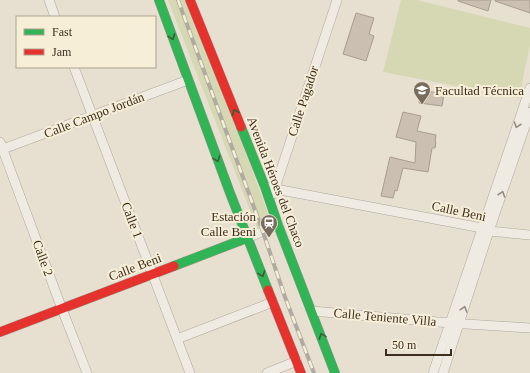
<svg xmlns="http://www.w3.org/2000/svg" width="530" height="373" font-family="Georgia,serif">
	<style>
		.green { fill: #d6d7b3 }
		.building { fill: #cbbfb2; stroke: #a89c90 }
		.lines { fill: none; stroke-linecap: round; stroke-linejoin: round }
		.street-casing { stroke: #ada599; stroke-width: 10 }
		.fast-casing { stroke: #9c958a; stroke-width: 10 }
		.jam-casing { stroke: #9c958a; stroke-width: 10 }
		.street { stroke: #efebe3; stroke-width: 9 }
		.fast { stroke: #30b455; stroke-width: 9 }
		.jam { stroke: #e5322d; stroke-width: 9 }
		.rail-casing { stroke: #afaaa2; stroke-width: 4 }
		.rail { stroke: #f7eed8; stroke-width: 2.5; stroke-dasharray: 8; stroke-linecap: butt }
		.oneway { stroke: #385d33 }
		.oneway2 { stroke: #968c82 }
		.labels { text-anchor: middle; dominant-baseline: central; stroke-width: 4; stroke-linejoin: round; paint-order: stroke }
		.poi-label { font-size: 13px; fill: #3d2e20; stroke: #f7eed8; text-anchor: start }
		.street-label { font-size: 13px; fill: #3d2e20; stroke: #f7eed8 }
	</style>
	<rect width="100%" height="100%" fill="#e7e0d1"/>
	<path class="green" d="M168 0H189L272 224 267 227 257 228Z
		M401 0H417L530 28V44L519 98 383 72Z"/>
	<path class="building" d="M458 0H491L488 11 458 1Z
		M495 0H530V13L495 1Z
		M356 13 374 18 369 34 374 36 366 61 343 54Z
		M421 90 444 94 442 106 419 103Z
		M403 112 421 116 417 131 436 135 435 142H436L435 148H432L428 172 403 168 397 191 395 190 393 198 381 196 390 157 415 163 416 142 396 137Z"/>
	<g class="lines">
		<g class="street-casing">
			<path id="street" d="M49 0 55 17
				M74 67 190 373
				M0 142 62 309 87 373
				M0 150 188 80
				M265 187 482 228 489 231 530 235
				M273 194 337 0
				M247 238 278 225
				M312 311 450 323 530 328
				M177 339 273 302
				M267 373 297 361
				M433 373 530 88
				M443 373 489 231 530 112"/>
		</g>
		<g class="fast-casing">
			<path id="fast" d="M159 0 230 193 268 290
				M241 127 265 187 278 225 335 373
				M174 266 247 238"/>
		</g>
		<g class="jam-casing">
			<path id="jam" d="M190 0 241 127
				M268 290 301 373
				M0 332 174 266"/>
		</g>
		<use href="#street" class="street"/>
		<use href="#fast" class="fast"/>
		<use href="#jam" class="jam"/>
		<g class="rail-casing">
			<path id="rail" d="M178 0 263 232 285 297 314 373"/>
		</g>
		<use href="#rail" class="rail"/>
	</g>
	<defs><path id="oneway-chevron" d="M-2-3.5L2.5 0L-2 3.5" fill="none" stroke-width="1.6" stroke-linecap="round" stroke-linejoin="round"/></defs>
	<g class="oneway">
		<use href="#oneway-chevron" transform="translate(172 37) rotate(70)"/>
		<use href="#oneway-chevron" transform="translate(235 112) rotate(-112)"/>
		<use href="#oneway-chevron" transform="translate(217 159) rotate(70)"/>
		<use href="#oneway-chevron" transform="translate(262 274) rotate(69)"/>
		<use href="#oneway-chevron" transform="translate(322 336) rotate(-110)"/>
	</g>
	<g class="oneway2">
		<use href="#oneway-chevron" transform="translate(517 125) rotate(109)"/>
		<use href="#oneway-chevron" transform="translate(502 194) rotate(-71)"/>
		<use href="#oneway-chevron" transform="translate(464 309) rotate(-72)"/>
	</g>
	<defs>
		<g id="university-pin" transform="scale(0.9)"><path d="M0 17L-7.5 6A9.5 9.5 0 1 1 7.5 6Z" fill="#786c5e" stroke="#f7eed8"/><path d="M0-5L7-2L0 1L-7-2ZM-4 1L0 2.5L4 1V4Q0 6-4 4Z" fill="#fff"/></g>
		<g id="station-pin" transform="scale(0.9)"><path d="M0 17L-7.5 6A9.5 9.5 0 1 1 7.5 6Z" fill="#786c5e" stroke="#f7eed8"/><path d="M-3-6H3Q5-6 5-4V2Q5 4 3 4L4.5 6H3L1.5 4h-3L-3 6H-4.5L-3 4Q-5 4-5 2V-4Q-5-6-3-6ZM-3.5-4v3h7v-3ZM-3.5 1v1.5H-2V1ZM2 1v1.5H3.5V1Z" fill="#fff"/></g>
	</defs>
	<g fill-rule="evenodd">
		<use href="#university-pin" x="422" y="90"/>
		<use href="#station-pin" x="269" y="223"/>
	</g>
	<g class="labels">
		<g class="poi-label">
			<text x="435" y="90">Facultad Técnica</text>
			<text x="256" y="216" text-anchor="end">Estación<tspan x="256" dy="15">Calle Beni</tspan></text>
		</g>
		<g class="street-label">
			<text transform="translate(303 101) rotate(-72)">Calle Pagador</text>
			<text transform="translate(94 115) rotate(-21)">Calle Campo Jordán</text>
			<text transform="translate(276 182) rotate(69)">Avenida Héroes del Chaco</text>
			<text transform="translate(459 211) rotate(12)">Calle Beni</text>
			<text transform="translate(132 220) rotate(69)">Calle 1</text>
			<text transform="translate(43 258) rotate(70)">Calle 2</text>
			<text transform="translate(135 267) rotate(-21)">Calle Beni</text>
			<text transform="translate(385 317) rotate(5)">Calle Teniente Villa</text>
		</g>
	</g>
	<rect x="16" y="16" width="140" height="52" fill="#f7eed8" stroke="#ada18e"/>
	<rect x="24" y="29" width="20" height="6" fill="#30b455" stroke="#ada18e"/>
	<text x="52" y="36" font-size="12" fill="#3d2e20">Fast</text>
	<rect x="24" y="49" width="20" height="6" fill="#e5322d" stroke="#ada18e"/>
	<text x="52" y="56" font-size="12" fill="#3d2e20">Jam</text>
	<path d="M386 349v6h65v-6" fill="none" stroke="#3d2e20" stroke-width="2"/>
	<text x="392" y="349" font-size="12" fill="#3d2e20" stroke="#f7eed8" stroke-width="3" paint-order="stroke">50 m</text>
</svg>
